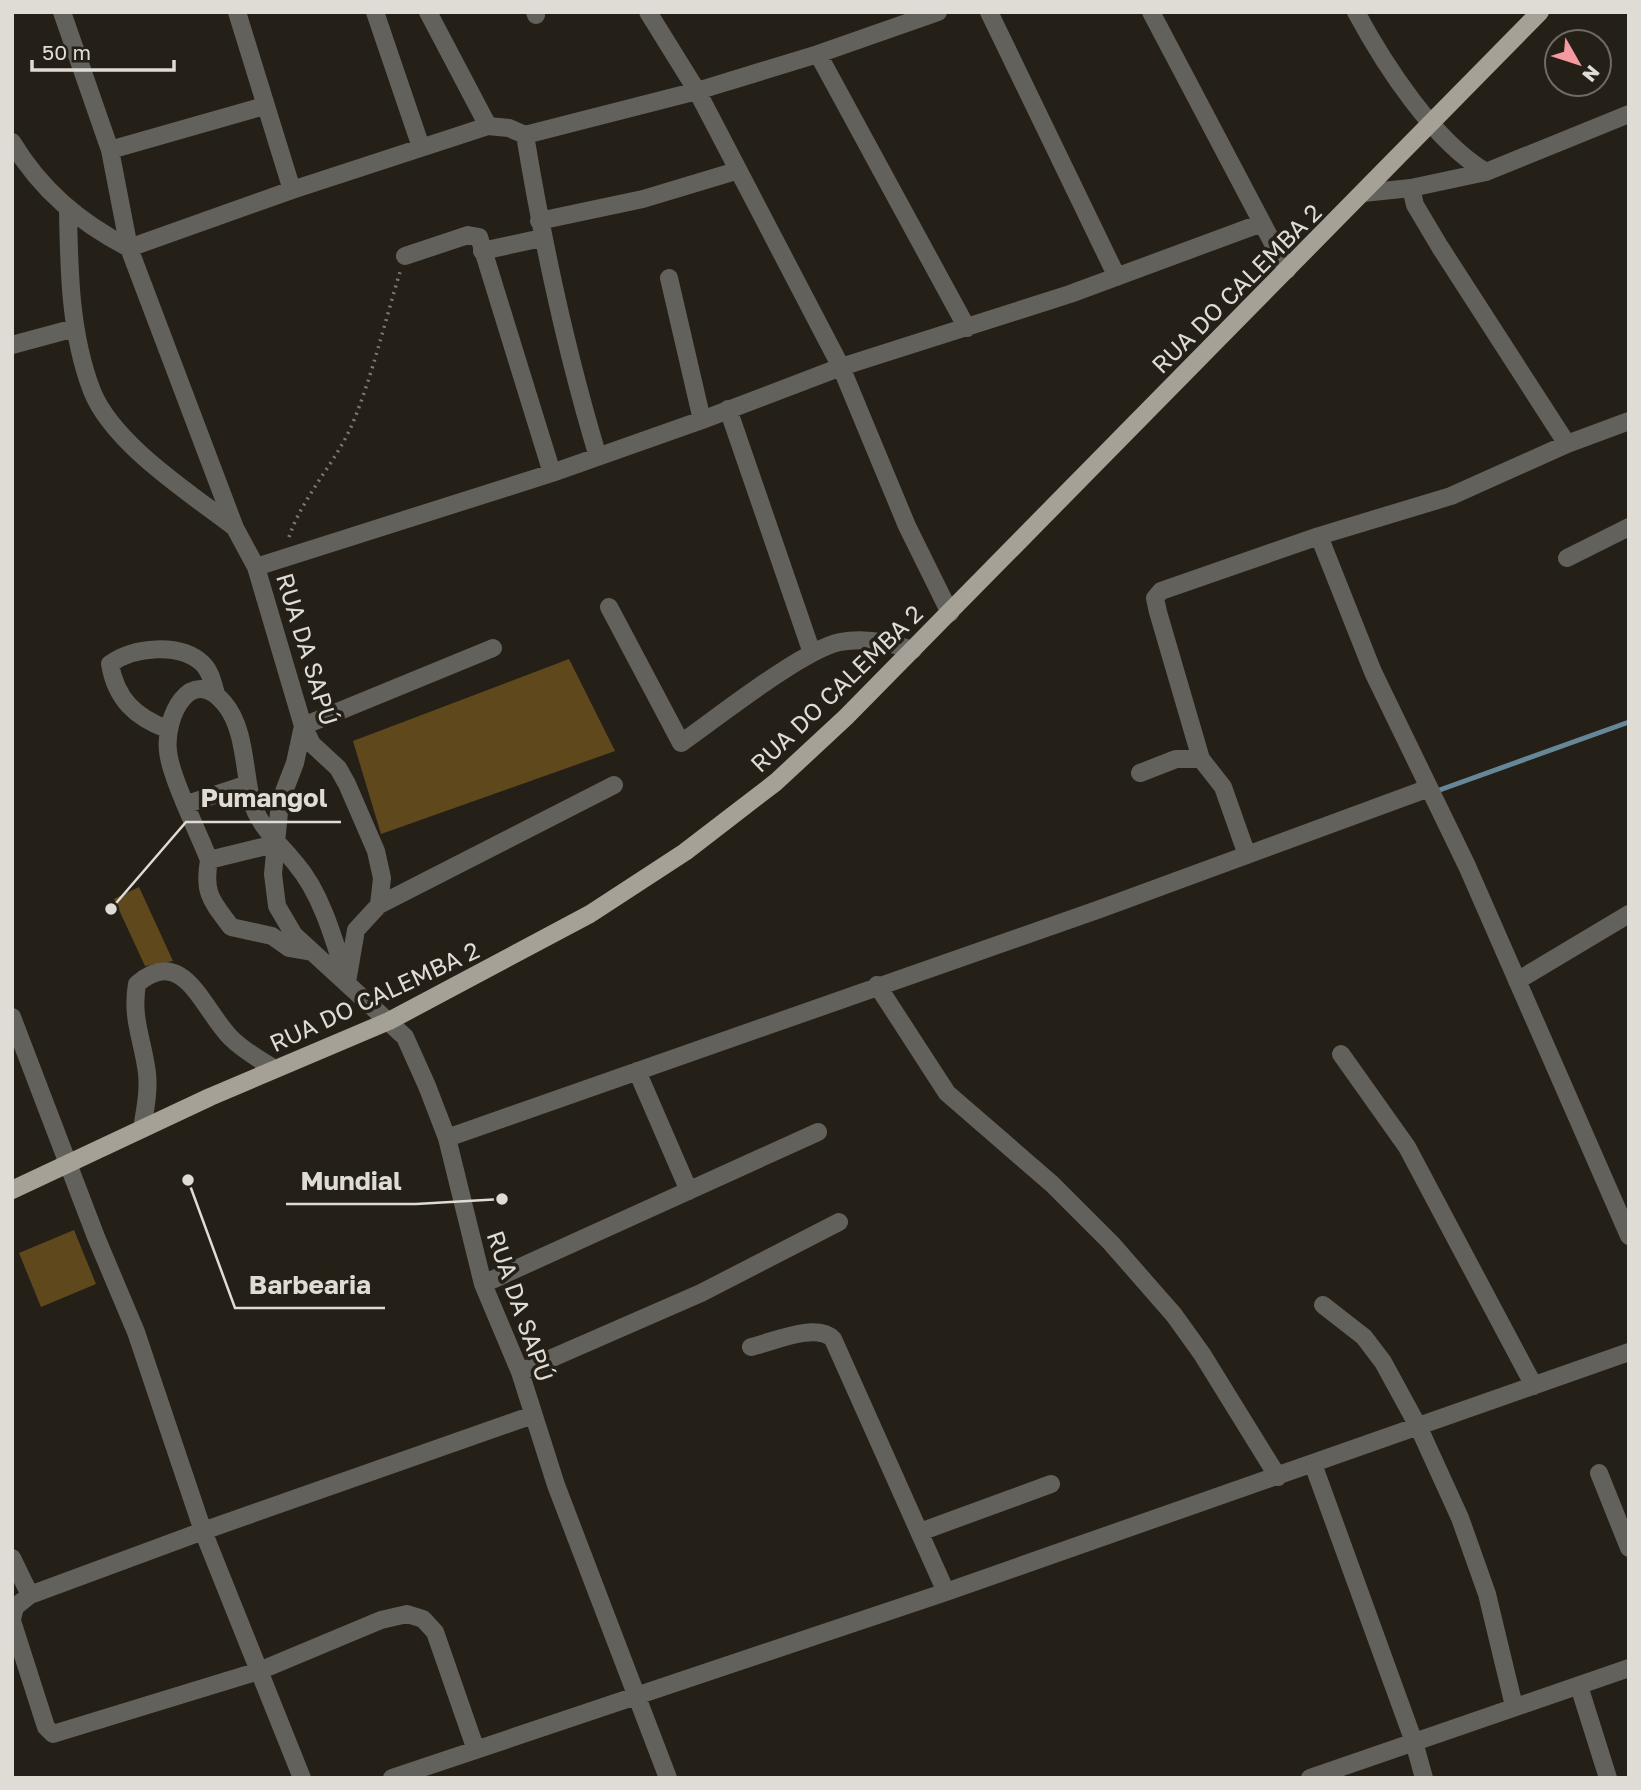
<svg xmlns="http://www.w3.org/2000/svg" width="1641" height="1790" font-family="'Golos Text',sans-serif">
	<style>
		.lines { fill: none; stroke-linecap: round; stroke-linejoin: round }
		.stream { stroke: #658798; stroke-width: 5 }
		.building { fill: #5f491c }
		.path { stroke: #7d7971; stroke-width: 3.5; stroke-dasharray: 2 5; stroke-linecap: butt }
		.minor { stroke: #63615c; stroke-width: 18 }
		.major { stroke: #a5a197; stroke-width: 18 }
		.labels { text-anchor: middle; dominant-baseline: central; stroke-width: 7; stroke-linejoin: round; paint-order: stroke }
		.street-label { font-size: 24px; fill: #dfdcd6; stroke: #252017 }
		.leader { fill: none; stroke: #dfdcd6; stroke-width: 2.5 }
		.callout-dot { fill: #dfdcd6; stroke: #252017; stroke-width: 2.5 }
		.callout-label { font-size: 26px; text-anchor: middle; font-weight: bold; fill: #dfdcd6; stroke: #252017; stroke-width: 7; stroke-linejoin: round; paint-order: stroke }
	</style>
	<rect width="100%" height="100%" fill="#252017"/>
	<g class="lines">
		<path class="stream" d="M1434 792 1629 722"/>
	</g>
	<path class="building" d="M569 659 615 751 381 834 353 741Z
		M139 887 173 961 145 966 114 899Z
		M74 1230 96 1284 41 1307 19 1253Z"/>
	<g class="lines">
		<path class="path" d="M289 537C303 495 337 462 354 420 373 373 385 321 400 272"/>
		<path class="minor" d="M62 12 110 150 129 248 235 528 256 567 303 726 312 744 338 768 347 784 376 851 382 878 379 905 356 930 347 982
			M237 12 292 190
			M375 12 421 147
			M428 12 488 126
			M535 12 536 15
			M648 12 697 91 841 367 907 526 950 613
			M989 12 1117 277
			M1151 12 1287 270
			M1356 12C1385 66 1434 141 1486 172
			M818 54 967 328
			M525 135C543 244 566 351 598 457
			M12 142C41 190 79 222 129 248L292 190 488 126 509 128 525 135 697 91 818 54 938 12
			M110 150 264 106
			M1411 188 1415 205 1440 247 1567 444
			M1363 193 1411 188 1486 172 1629 114
			M68 210C69 271 70 334 92 391 113 444 190 493 234 527
			M539 221 643 199 736 171
			M482 251 542 238
			M405 256 468 235 479 237 552 473
			M669 278 702 420
			M12 345 75 328
			M728 409 812 653
			M1319 536 1373 672 1467 866 1629 1236
			M1567 558 1629 527
			M256 567 552 473 702 420 841 367 1070 294 1262 223
			M609 607 681 743C717 718 802 650 840 642 865 637 889 642 913 650
			M303 726 295 763 280 802 273 874 277 906 294 935 405 1037 427 1086 447 1138 483 1284 520 1372 556 1485 668 1778
			M303 726 493 648
			M167 729C135 717 116 699 110 664 133 647 180 642 203 664 211 672 213 684 216 694
			M1201 759 1158 612 1155 598 1161 591 1319 536 1451 496 1567 444 1629 421
			M1140 773 1176 759H1201L1223 787 1247 855
			M187 804 248 784
			M275 844 209 860C199 834 170 776 168 751 164 718 190 663 224 703 245 727 244 770 251 799 258 826 280 844 296 864 321 893 334 939 345 975
			M209 860C203 894 212 901 231 927L272 936 289 948 312 952
			M379 905 614 785
			M1517 981 1629 914
			M877 985 947 1093 1052 1184 1111 1243 1174 1315 1202 1354 1278 1477
			M12 1017 96 1237 136 1332 203 1531 302 1778
			M1341 1054 1407 1147 1534 1386
			M637 1071 689 1191
			M142 1129C145 1110 149 1092 147 1073 143 1040 131 1019 137 984 184 944 202 1009 231 1038 244 1051 260 1060 275 1069
			M447 1138 1100 909 1429 788
			M483 1284 818 1132
			M1323 1305 1364 1337 1383 1362 1419 1428 1460 1518 1487 1594 1514 1706
			M751 1347C773 1342 816 1322 833 1339L946 1592
			M520 1372 701 1293 839 1222
			M1313 1464 1414 1742 1424 1778
			M1599 1473 1629 1548
			M920 1532 1051 1484
			M12 1558 30 1595
			M12 1619 15 1607 30 1595 203 1531 533 1415
			M12 1621 46 1727 53 1734 259 1671 381 1620 407 1614 423 1619 435 1632 476 1750
			M1579 1686 1608 1778
			M392 1778 946 1592 1629 1352
			M1310 1778 1629 1668"/>
		<path class="major" d="M12 1190 210 1097 389 1021 590 914 685 852 776 782 846 717 1540 12"/>
	</g>
	<g class="labels">
		<g class="street-label">
			<text transform="translate(1236 288) rotate(-45)">RUA DO CALEMBA 2</text>
			<text transform="translate(308 649) rotate(73)">RUA DA SAPÚ</text>
			<text transform="translate(836 688) rotate(-44)">RUA DO CALEMBA 2</text>
			<text transform="translate(374 996) rotate(-25)">RUA DO CALEMBA 2</text>
			<text transform="translate(521 1306) rotate(71)">RUA DA SAPÚ</text>
		</g>
	</g>
	<path class="leader" d="M111 909L186 822H341M502 1199L416 1204H286M188 1180L235 1308H385"/>
	<g class="callout-dot">
		<circle cx="111" cy="909" r="7"/>
		<circle cx="502" cy="1199" r="7"/>
		<circle cx="188" cy="1180" r="7"/>
	</g>
	<g class="callout-label">
		<text x="264" y="807">Pumangol</text>
		<text x="351" y="1190">Mundial</text>
		<text x="310" y="1294">Barbearia</text>
	</g>
	<rect width="1641" height="1790" fill="none" stroke="#dfdcd6" stroke-width="28"/>
	<g transform="translate(1578 63) rotate(129)"><circle r="33" fill="#252017" stroke="#6f6b63" stroke-width="2"/>
	<path d="M0-5L12 26L0 18L-12 26Z" fill="#f49aa0"/>
	<text y="-10" font-size="19" font-weight="bold" text-anchor="middle" fill="#dfdcd6">N</text>
	</g>
	<path d="M32 60v10h142v-10" fill="none" stroke="#dfdcd6" stroke-width="3.5"/>
	<text x="42" y="60" font-size="21" fill="#dfdcd6" stroke="#252017" stroke-width="5" paint-order="stroke">50 m</text>
</svg>
